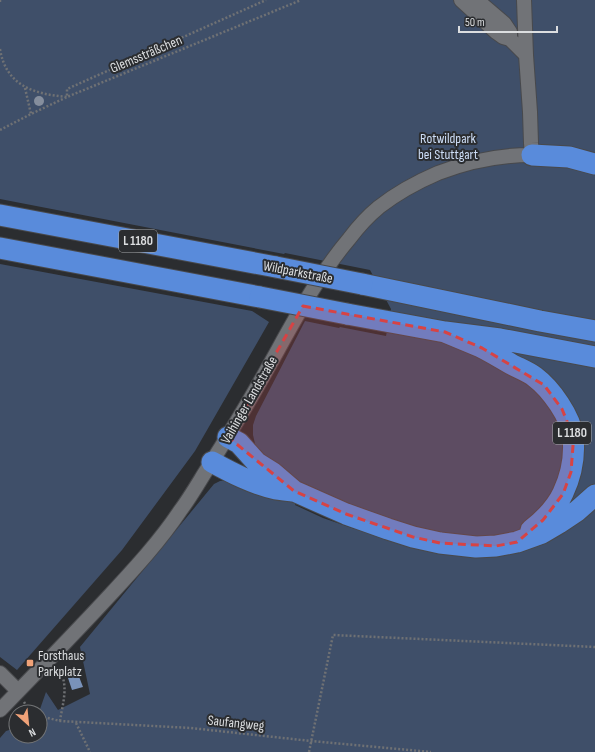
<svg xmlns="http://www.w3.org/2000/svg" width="595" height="752" font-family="'Sofia Sans Condensed',sans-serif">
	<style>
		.green { fill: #3f4f69 }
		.building { fill: #7992b9 }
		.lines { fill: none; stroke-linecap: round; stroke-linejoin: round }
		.minor-casing { stroke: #48494c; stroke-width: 16 }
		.highway-casing { stroke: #48494c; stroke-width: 23 }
		.path { stroke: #6f7174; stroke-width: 2.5; stroke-dasharray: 2 2; stroke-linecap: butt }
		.minor { stroke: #717377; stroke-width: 14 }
		.highway { stroke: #598bdb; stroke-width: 21 }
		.highway-bridge-casing { stroke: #48494c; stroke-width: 23; stroke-linecap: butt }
		.highway-bridge { stroke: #598bdb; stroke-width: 21 }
		.tree { fill: #858e9d }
		.marked { fill: #d74344; fill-opacity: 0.2; stroke: #d74344; stroke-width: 3; stroke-dasharray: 8 5; stroke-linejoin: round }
		.poi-dot { fill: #f0a278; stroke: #2b2d30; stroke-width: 1.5 }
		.labels { text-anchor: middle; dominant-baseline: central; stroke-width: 4; stroke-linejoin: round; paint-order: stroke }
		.shield { fill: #2b2d30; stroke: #a7a9ab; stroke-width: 1 }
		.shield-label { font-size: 13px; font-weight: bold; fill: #dcdee0 }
		.street-label { font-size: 14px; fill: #dcdee0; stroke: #2b2d30 }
		.park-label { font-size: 14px; fill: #cedef7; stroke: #2b2d30 }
		.poi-label { font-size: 14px; fill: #dcdee0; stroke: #2b2d30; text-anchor: start }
	</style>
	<rect width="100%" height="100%" fill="#2b2d30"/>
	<path class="green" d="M0 0H595V752H0V738L6 731 16 728V736H40V712H39L46 692 58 710 90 694 80 647 214 484 220 481 227 480 296 502 295 505 323 518 355 529 358 510 292 478 277 470 256 448 253 435V425L256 416 305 321 339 328 340 327 386 336 391 309 370 270 285 253 284 254 0 199Z
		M0 264 252 311 269 322 195 451 122 550 17 670 0 657Z"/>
	<path class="building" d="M78 674 83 687 72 690 68 678Z"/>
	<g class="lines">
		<g class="minor-casing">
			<path id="minor" d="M461 0 496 32 503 37 510 39
				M477 0 504 23 510 32V39L526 55
				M0 673 18 691
				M0 710C37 672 74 634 111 594 135 568 160 541 180 511 189 499 196 487 204 474 227 438 249 402 270 364 294 321 317 277 349 239 358 227 368 216 379 207 397 193 417 182 438 173 469 161 499 155 532 155L531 143 530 112 526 55 524 0"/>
		</g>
		<g class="highway-casing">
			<path id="highway" d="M532 155 569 157 595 164
				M0 215 276 267
				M0 248 260 297
				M362 284 540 321 595 331
				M347 314 445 332 500 339 595 357
				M445 332C457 337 469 342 481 347 491 352 501 358 511 364 518 368 527 371 535 377 551 389 571 417 573 437 575 456 571 476 563 493 556 508 544 520 531 530
				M228 437 239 443 257 463 273 473 294 491 346 514 388 529 413 537 440 543 476 547 496 546 517 542 542 533 559 523 577 511 595 495
				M212 462C232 473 253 484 276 489 281 490 287 490 292 491"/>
		</g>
		<path class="path" d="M0 2V0
			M0 49C6 86 34 94 67 97V89L266 0
			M25 88 31 114
			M0 130 31 114 67 97 301 0
			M24 702 30 712
			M40 716 60 721 191 728 311 741 431 752
			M60 721C62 707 67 692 63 678
			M76 723 90 752
			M309 752 333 635 595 647"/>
		<use href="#minor" class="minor"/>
		<use href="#highway" class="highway"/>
		<g class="highway-bridge-casing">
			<path id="highway-bridge" d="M276 267 362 284
				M260 297 347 314"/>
		</g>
		<use href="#highway-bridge" class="highway-bridge"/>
	</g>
	<circle class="tree" cx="39" cy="101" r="5"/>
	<path class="marked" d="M303 306 445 332 482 348 544 385 562 409 573 436V446L571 472 563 494 543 520 517 542 496 546 440 543 413 537 346 514 294 491 228 437Z"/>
	<rect class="poi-dot" x="26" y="659" width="8" height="8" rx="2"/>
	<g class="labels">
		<g class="shield">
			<rect x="119" y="230" width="38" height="22" rx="3"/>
			<rect x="553" y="422" width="38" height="22" rx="3"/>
		</g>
		<g class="shield-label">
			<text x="138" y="241">L 1180</text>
			<text x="572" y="433">L 1180</text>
		</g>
		<g class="street-label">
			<text transform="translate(146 54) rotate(-23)">Glemssträßchen</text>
			<text transform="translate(298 272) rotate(11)">Wildparkstraße</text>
			<text transform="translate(249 400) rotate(-60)">Vaihinger Landstraße</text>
			<text transform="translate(236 723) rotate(6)">Saufangweg</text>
		</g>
		<g class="park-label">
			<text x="448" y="138">Rotwildpark<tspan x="448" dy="16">bei Stuttgart</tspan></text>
		</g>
		<g class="poi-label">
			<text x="38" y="655">Forsthaus<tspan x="38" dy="16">Parkplatz</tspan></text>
		</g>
	</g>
	<g transform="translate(28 724) rotate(153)"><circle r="19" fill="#2b2d30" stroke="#727476"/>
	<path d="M0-3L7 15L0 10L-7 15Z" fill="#f0a278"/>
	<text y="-6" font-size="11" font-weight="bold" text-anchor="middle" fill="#dcdee0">N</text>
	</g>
	<path d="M459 26v6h98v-6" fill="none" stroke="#dcdee0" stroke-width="2"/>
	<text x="465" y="26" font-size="12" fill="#dcdee0" stroke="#2b2d30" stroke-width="3" paint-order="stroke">50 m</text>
</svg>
